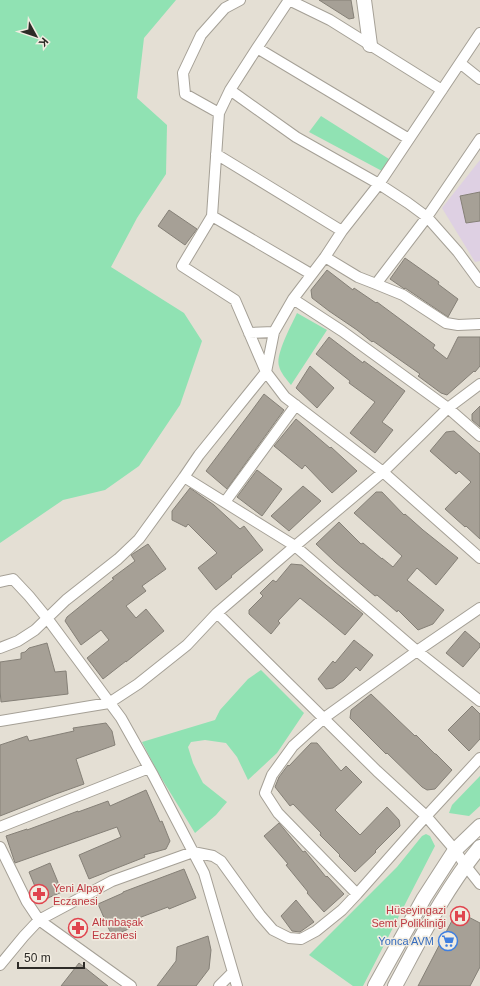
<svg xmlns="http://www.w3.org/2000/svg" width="480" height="986" font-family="Helvetica,sans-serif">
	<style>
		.education { fill: #ded0e3 }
		.green { fill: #90e2b3 }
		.building { fill: #a6a096; stroke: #858077 }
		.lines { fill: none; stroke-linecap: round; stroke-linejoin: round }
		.street-casing { stroke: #a5a096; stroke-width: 12 }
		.secondary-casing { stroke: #a5a096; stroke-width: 16 }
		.street { stroke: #fff; stroke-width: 10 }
		.secondary { stroke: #fff; stroke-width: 14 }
		.labels { text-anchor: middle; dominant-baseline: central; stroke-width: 3; stroke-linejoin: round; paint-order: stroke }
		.health-label { font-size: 11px; fill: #be3a42; stroke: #f1ece1; text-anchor: start }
		.shop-label { font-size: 11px; fill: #366cbe; stroke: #f1ece1; text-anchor: end }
	</style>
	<rect width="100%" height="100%" fill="#e4dfd4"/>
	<path class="education" d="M480 160V261L475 262 442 208Z"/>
	<path class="green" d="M0 0H176L144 38 137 98 167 125 166 174 137 218 111 267 184 313 202 341 180 405 139 466 105 490 63 500 0 543Z
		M321 116 389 159 382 171 309 132Z
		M297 313 327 330 291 385C287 380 280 372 279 366 275 355 292 324 297 313Z
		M261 670 304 713 277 753 248 780 237 757 226 743 205 740 191 742 188 747 193 763 203 783 227 802 216 815 195 833 157 771 142 742 215 720 220 710 248 679Z
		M480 776V806L469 816 449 813 452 805Z
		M426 834 430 836 435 846 363 986H353L309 955 397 867 422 836Z"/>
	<path class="building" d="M319 0H351L354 18 349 19Z
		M480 192V221L466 223 460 196Z
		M169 210 197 229 185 245 158 226Z
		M405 258 439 282 438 284 458 299 448 317 405 288 404 289 403 288 390 279Z
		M327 270 353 290 354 288 376 303 377 302 435 345 433 348 447 359 458 337H480V366L475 372 474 371 447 395 441 393 418 376 420 374 373 341 372 342 357 330 329 311 312 298 311 290Z
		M329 337 363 363 364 361 405 391 382 422 393 430 375 453 350 433 375 402 349 383 350 381 316 354Z
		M310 366 334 388 317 408 296 388Z
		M264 394 284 410 227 489 206 471 250 413Z
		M480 406V427L472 420V414Z
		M296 419 330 448 331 447 357 471 332 493 305 465 302 469 274 446Z
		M454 431 480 454V539L466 526 465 527 445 509 471 482 459 471 456 474 430 451 446 432Z
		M257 470 282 489 262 516 237 497Z
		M303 486 321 501 289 531 271 516Z
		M190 488 214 505 240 529 244 526 263 550 231 576 232 577 216 590 198 568 217 553 188 524 186 527 172 520V511Z
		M376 492H382L404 515 405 514 423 530 458 558 436 585 417 568 407 580 444 610 433 624 418 630 398 610 397 612 377 595 375 596 335 562 316 544 339 522 361 544 363 543 382 559V558L393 567 402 556 354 513Z
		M148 544 166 569 142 586 146 591 126 606 136 618 146 609 164 631 126 662V661L103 679 87 658 109 640 101 630 81 645 65 621 67 617 114 579 112 578 135 561 131 555Z
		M291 564 302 565 326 585 363 614 345 635 326 619 300 598 278 621 280 623 271 634 249 614V610L263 596 260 593 273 580 276 582Z
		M465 631 480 644V647L463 667 446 653Z
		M354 640 373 655 360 671 356 667 344 680 333 688 326 689 318 679 333 661 335 663Z
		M47 643 55 672 66 671 68 694 1 702 0 690V662L21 659V653L25 652 29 648Z
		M371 694 395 717 415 736 416 735 435 754H436L452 770 435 789 427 790 422 787 387 753 386 754 350 718 351 710Z
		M472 706 480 714V739L469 751 448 730Z
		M106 723 112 731 115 745 76 759 84 784 56 794 0 816V745L27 736 29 741 74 731 73 728Z
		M311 743H317L341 771 346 766 362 782 335 810 360 835 387 807 399 820 400 826 375 851 376 852 355 872 339 856 340 855 320 835 321 833 293 804 290 806 275 787 279 777 288 765 289 766Z
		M146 790 160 822 162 821 170 841 166 849 144 855 145 857 89 879 79 855 121 837 117 827 15 863 6 836 27 829V830L78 811V812L108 801 110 806Z
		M279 823 303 852 305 851 326 877 327 876 344 894 324 912 307 893 308 892 286 865 288 864 264 836Z
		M50 863 62 892 41 901 29 872Z
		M184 869 196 898 169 909 168 907 128 922 131 928 112 936 98 904 123 893V892Z
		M296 900 314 922 300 932 292 931 281 916Z
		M457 911 480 923V967L470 986H418Z
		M208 936 211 950 209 969 196 986H157L176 961 177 947Z
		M79 963 108 986H61Z"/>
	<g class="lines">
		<g class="street-casing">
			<path id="street" d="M289 0 330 20 442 90
				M480 33 379 184 342 231 325 257 293 299 274 332 266 372 285 397 383 472 480 558
				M257 48 409 139
				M460 63 480 79
				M230 90 296 137 379 184 408 203 427 217 458 252 480 282
				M219 113 185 94 183 73 201 35 225 8 240 0
				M216 154 342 231
				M212 216 311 274
				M325 257 358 277 376 284 427 217 480 139
				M376 284 403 295 446 323 458 325 480 324
				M293 299 342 331 448 408 480 436
				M249 333 274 332
				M184 477 295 546 417 651 480 701
				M225 502 296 405
				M0 582 13 579 29 596 47 618 121 718 153 775 204 873 237 986
				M217 613 377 771 426 816 455 850 465 865 480 884
				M0 648 18 641 35 630 66 600 118 559 139 539 184 477 199 455 266 372 235 300 182 266 212 216 219 113 230 90 257 48 289 0
				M0 721 109 703 138 684 187 645 217 613 295 546 383 472 448 408 480 384
				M0 827 149 768
				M0 847 27 902 39 920 131 986
				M357 894 278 813 265 793 272 775 293 746 324 718 417 651 480 608
				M0 965 24 936 39 920 112 881 193 852 213 856 221 861 260 915 273 930 289 938 301 939 316 931 342 910 357 894 419 824 480 758
				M219 986 233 972"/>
		</g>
		<g class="secondary-casing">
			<path id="secondary" d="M364 0 370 45
				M375 986 424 898 455 850 480 826
				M395 986C421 938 445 889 480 847"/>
		</g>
		<use href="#street" class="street"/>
		<use href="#secondary" class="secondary"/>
	</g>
	<defs>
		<g id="pharmacy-ring" transform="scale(1)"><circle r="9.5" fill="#f1ece1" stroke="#e0444e" stroke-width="1.5"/><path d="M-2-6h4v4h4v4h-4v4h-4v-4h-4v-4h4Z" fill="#e0444e"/></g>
		<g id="hospital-ring" transform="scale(1)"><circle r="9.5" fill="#f1ece1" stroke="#e0444e" stroke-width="1.5"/><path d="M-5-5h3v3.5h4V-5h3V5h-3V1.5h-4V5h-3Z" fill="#e0444e"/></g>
		<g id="supermarket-ring" transform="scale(1)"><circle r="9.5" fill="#f1ece1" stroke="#3f7fe0" stroke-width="1.5"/><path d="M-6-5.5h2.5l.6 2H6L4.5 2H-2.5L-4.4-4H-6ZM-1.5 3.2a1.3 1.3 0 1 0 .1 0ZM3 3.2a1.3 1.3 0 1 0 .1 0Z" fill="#3f7fe0"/></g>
	</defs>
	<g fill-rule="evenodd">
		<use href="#pharmacy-ring" x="39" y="894"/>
		<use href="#hospital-ring" x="460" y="916"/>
		<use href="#pharmacy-ring" x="78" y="928"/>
		<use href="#supermarket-ring" x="448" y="941"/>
	</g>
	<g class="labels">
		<g class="health-label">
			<text x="53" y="888">Yeni Alpay<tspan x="53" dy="13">Eczanesi</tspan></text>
			<text x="446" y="910" text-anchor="end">Hüseyingazi<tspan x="446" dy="13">Semt Polikliniği</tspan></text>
			<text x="92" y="922">Altınbaşak<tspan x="92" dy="13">Eczanesi</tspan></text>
		</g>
		<g class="shop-label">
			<text x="434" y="941">Yonca AVM</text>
		</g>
	</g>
	<g transform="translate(36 36) rotate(130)" stroke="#f1ece1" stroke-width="3" paint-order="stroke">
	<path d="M0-3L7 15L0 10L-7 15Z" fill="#2d2b27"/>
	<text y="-6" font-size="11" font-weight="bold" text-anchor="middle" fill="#2d2b27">K</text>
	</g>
	<path d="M18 962v6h66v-6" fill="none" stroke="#2d2b27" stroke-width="2"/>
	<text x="24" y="962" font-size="12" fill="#2d2b27" stroke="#f1ece1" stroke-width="3" paint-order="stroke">50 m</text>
</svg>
